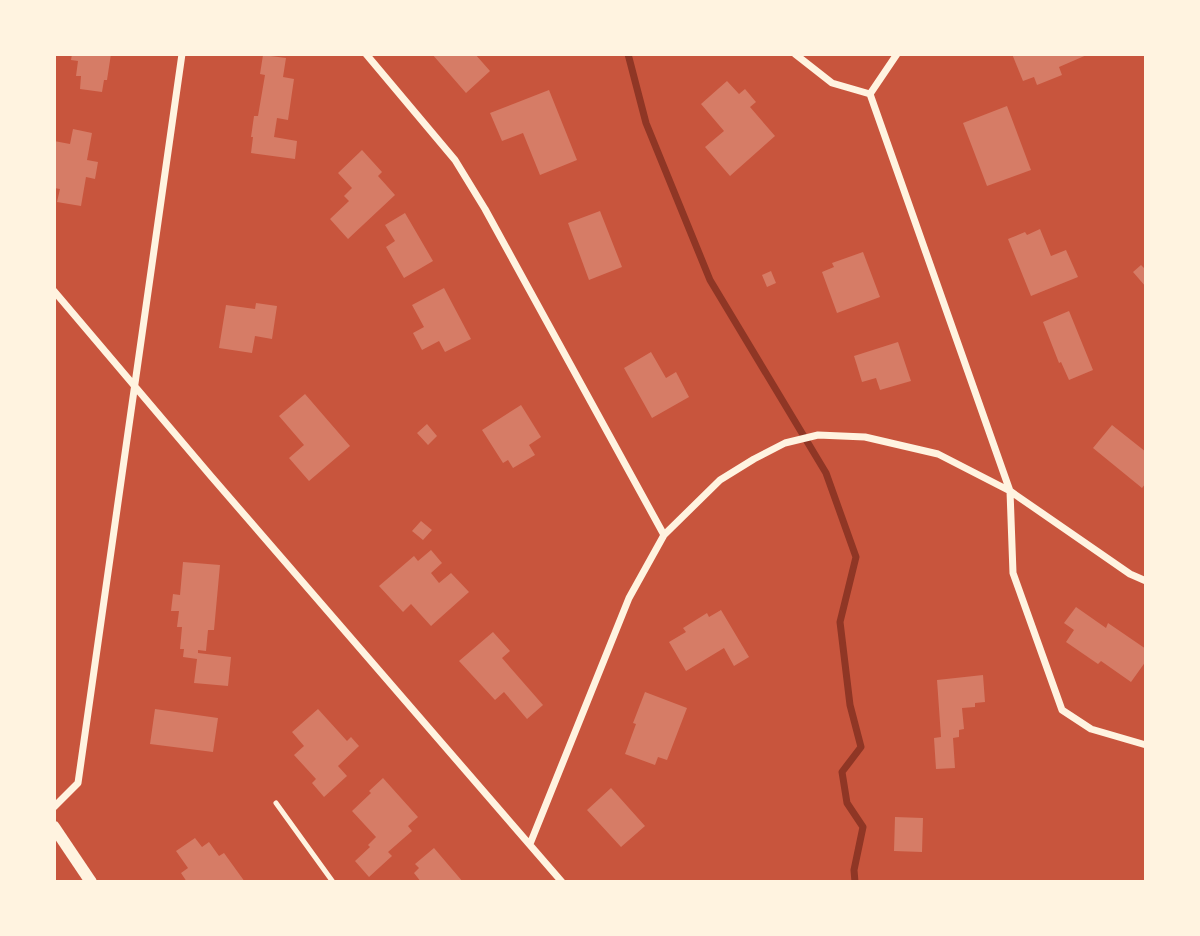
<svg xmlns="http://www.w3.org/2000/svg" width="1200" height="936" font-family="Helvetica,sans-serif">
	<style>
		.lines { fill: none; stroke-linecap: round; stroke-linejoin: round }
		.stream { stroke: #8f3625; stroke-width: 7 }
		.building { fill: #d67c66 }
		.service { stroke: #fff3e0; stroke-width: 5 }
		.minor { stroke: #fff3e0; stroke-width: 7 }
		.tertiary { stroke: #fff3e0; stroke-width: 12 }
	</style>
	<rect width="100%" height="100%" fill="#c8553d"/>
	<g class="lines">
		<path class="stream" d="M628 54 646 123 710 280 826 473 856 557 840 622 850 705 861 747 842 772 847 803 863 827 854 870 855 882"/>
	</g>
	<path class="building" d="M72 54H111L107 80H104L102 92 80 89 81 76H76L78 61 71 60Z
		M432 54H475L490 71 466 93Z
		M1012 54H1089L1059 67 1062 75 1037 85 1034 77 1023 81Z
		M263 55 286 58 283 77 294 79 288 120 277 118 274 137 297 141 295 159 251 153 253 137H251L254 116H258L265 75 260 74Z
		M727 81 739 94 745 89 756 102 750 107 775 136 730 176 705 147 724 131 701 104Z
		M549 90 577 160 540 175 523 133 502 141 490 113Z
		M1007 106 1031 170 987 186 963 123Z
		M73 129 92 133 87 160 98 162 95 179 86 177 81 206 57 202 60 189 54 188V141L70 144Z
		M362 150 382 172 378 176 395 195 348 239 330 219 349 201 344 196 352 188 338 173Z
		M600 211 622 267 589 280 568 223Z
		M405 213 433 261 404 278 386 247 395 241 385 225Z
		M1040 229 1051 256 1066 250 1078 277 1031 296 1008 239 1025 232 1027 235Z
		M863 252 880 297 837 313 822 272 834 267 832 263Z
		M1141 265 1146 270V287L1133 272Z
		M771 271 776 283 767 287 762 275Z
		M444 288 471 339 445 352 439 341 422 350 413 333 424 327 412 305Z
		M256 303 277 306 272 339 255 336 252 353 219 348 226 305 255 309Z
		M1069 311 1093 370 1069 380 1061 362 1059 363 1043 322Z
		M898 342 911 381 880 390 876 378 862 382 854 356Z
		M651 352 666 378 676 372 689 397 652 418 624 368Z
		M305 394 350 446 309 481 289 458 304 445 279 416Z
		M521 405 541 437 529 445 535 455 513 468 508 460 503 463 482 430Z
		M427 424 437 436 428 445 417 433Z
		M1112 425 1146 452V483L1142 488 1093 448Z
		M421 521 432 530 423 540 412 531Z
		M431 550 442 563 431 573 439 583 451 573 469 592 431 626 411 604 403 612 379 586 414 556 418 561Z
		M183 562 220 565 214 630H208L206 651 198 650V653L231 657 228 686 194 683 197 659 183 657 184 649H180L182 627H177L179 611H171L173 594 180 595Z
		M1076 607 1106 628 1108 623 1146 649V661L1131 682 1101 661 1098 664 1066 642 1074 630 1064 623Z
		M721 610 749 657 734 666 724 648 686 671 669 642 686 632 683 628 707 613 709 617Z
		M493 632 510 651 502 658 543 705 527 719 504 692 495 700 459 661Z
		M983 675 985 702 975 703V707L962 708 964 729 959 730V737L953 738 955 768 936 769 934 738 941 737 937 680Z
		M645 692 687 708 667 760 658 757 655 765 625 754 636 724 633 723Z
		M155 709 218 718 213 752 150 744Z
		M318 709 347 741 351 737 359 746 338 766 347 776 324 797 312 783 316 779 294 755 304 746 292 732Z
		M383 778 418 817 408 826 412 831 388 852 392 856 369 877 355 861 370 847 368 845 376 837 352 811 371 793 369 791Z
		M611 788 645 826 621 847 587 810Z
		M895 817 923 818 922 852 894 851Z
		M195 838 202 847 209 842 219 856 224 853 245 882H187L181 873 188 868 176 851Z
		M434 848 463 882H421L414 873 419 868 415 864Z"/>
	<g class="lines">
		<path class="service" d="M276 803 333 882"/>
		<path class="minor" d="M366 54 455 160 485 209 664 535
			M795 54 832 83 870 94 1010 491 1013 573 1062 710 1091 729 1146 745
			M870 94 897 54
			M54 291 210 475 562 882
			M54 807 78 783 182 54
			M530 844 629 598 664 535 720 480 754 459 785 443 818 435 865 437 938 454 1010 491 1130 574 1146 581"/>
		<path class="tertiary" d="M54 827 91 882"/>
	</g>
	<rect width="1200" height="936" fill="none" stroke="#fff3e0" stroke-width="112"/>
</svg>
